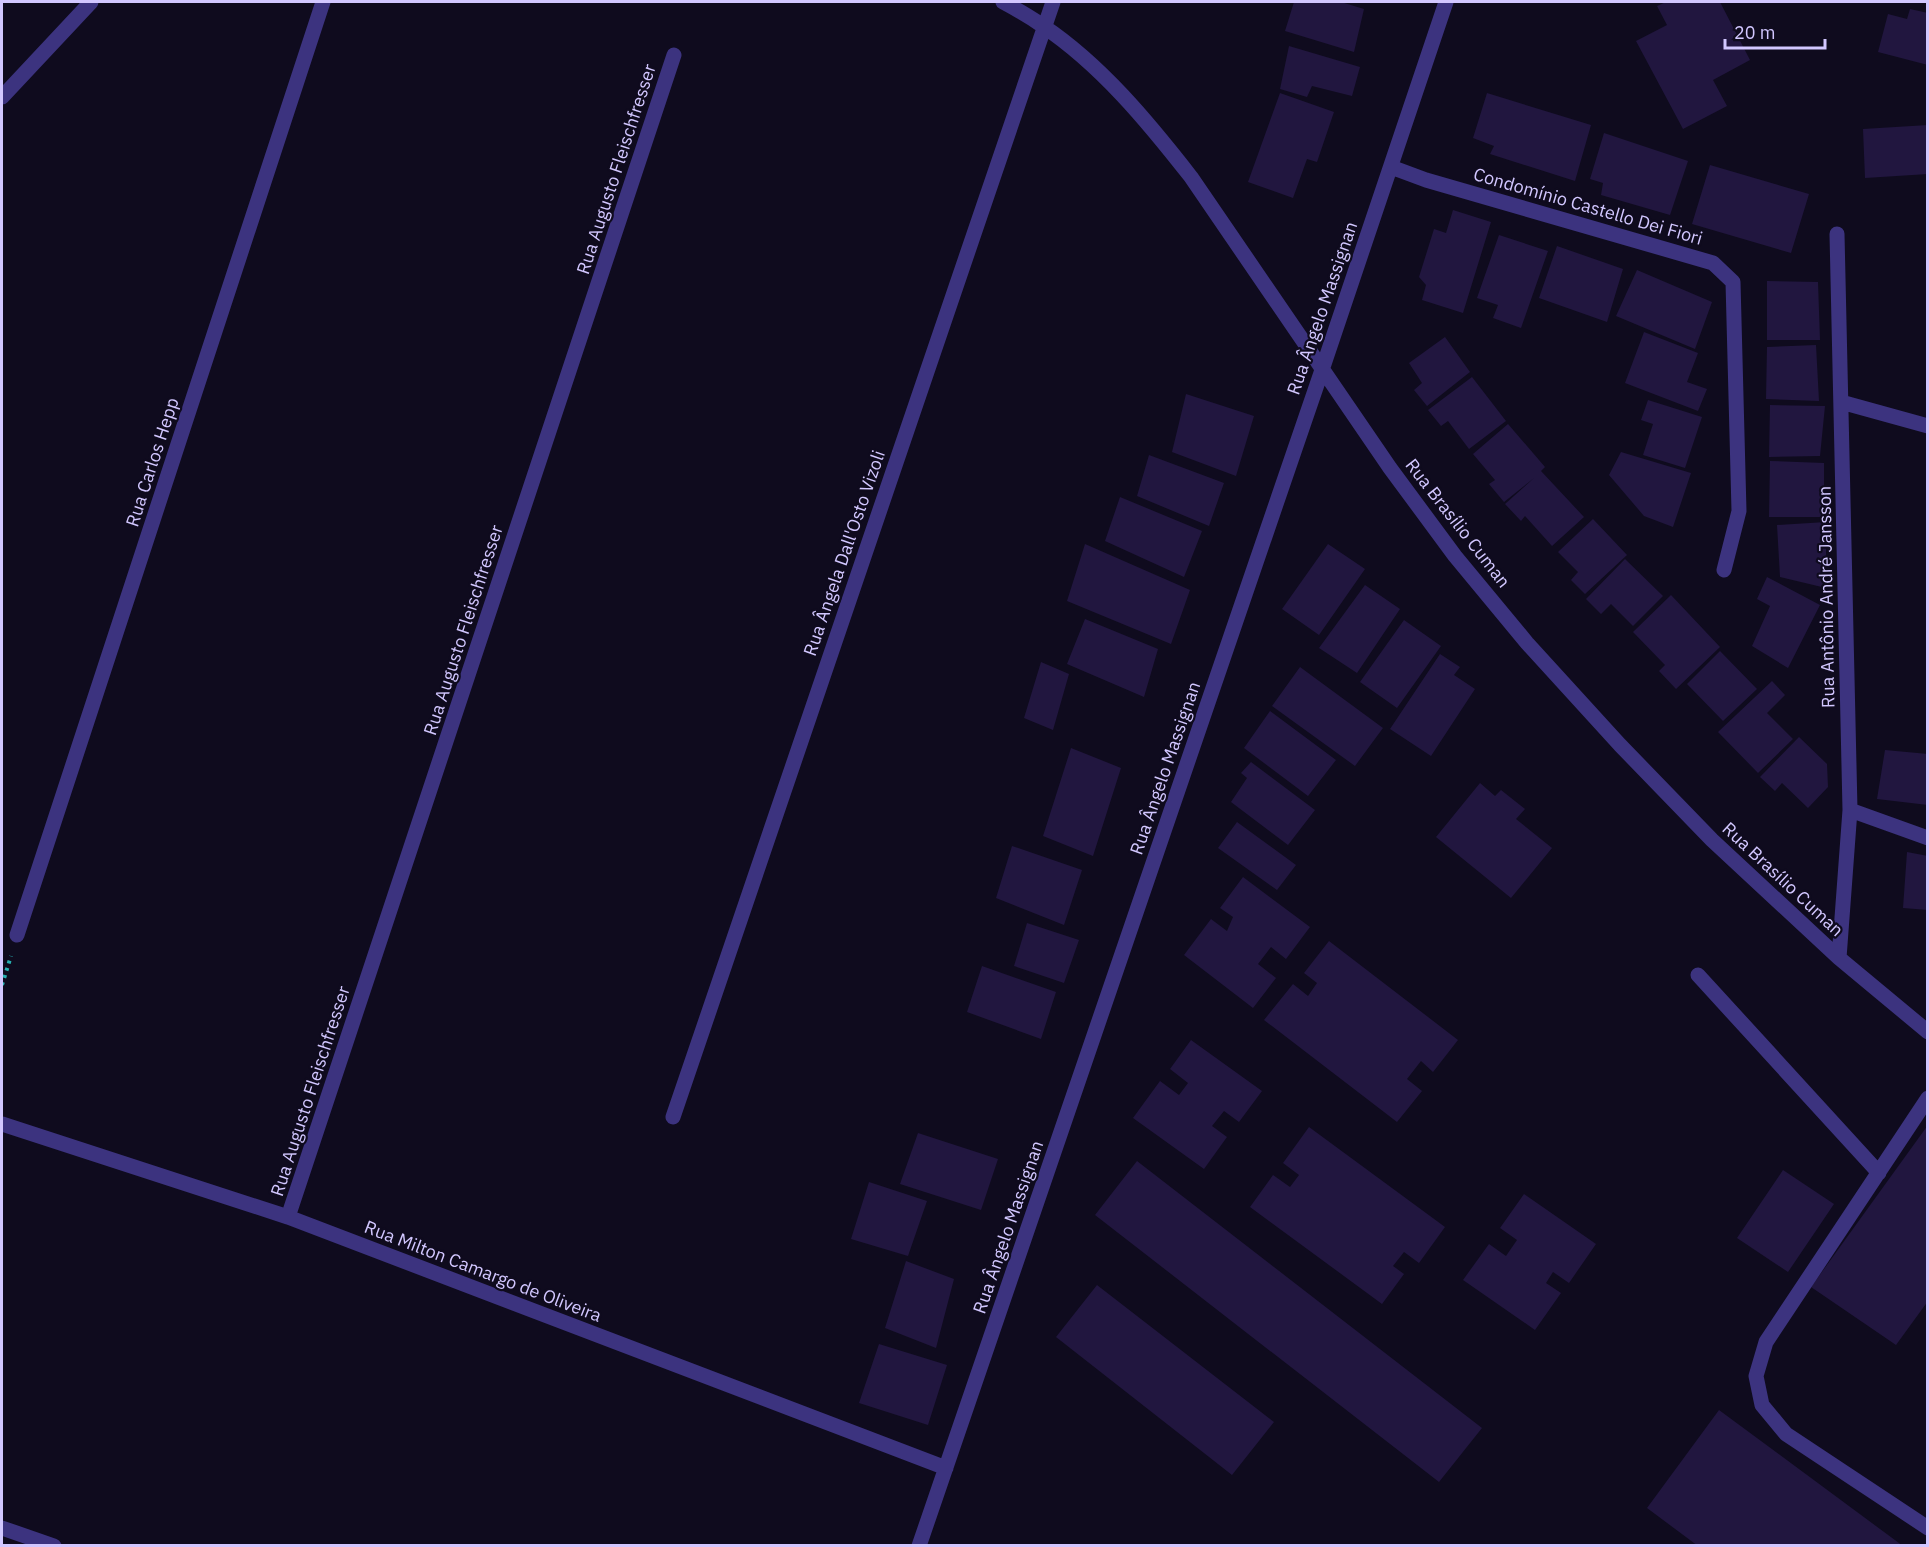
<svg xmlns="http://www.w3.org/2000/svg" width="1929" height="1547" font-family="'IBM Plex Sans',sans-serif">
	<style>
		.building { fill: #21163f }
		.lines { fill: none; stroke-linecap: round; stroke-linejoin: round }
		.path { stroke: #27b1b3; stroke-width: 4; stroke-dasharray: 3 4.5; stroke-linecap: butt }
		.minor { stroke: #3c337f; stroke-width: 15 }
		.labels { text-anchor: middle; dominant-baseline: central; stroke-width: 4.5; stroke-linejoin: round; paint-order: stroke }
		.street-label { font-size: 18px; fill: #d2c7ff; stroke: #0f0b1e }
	</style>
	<rect width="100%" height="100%" fill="#0f0b1e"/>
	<path class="building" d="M1294 2H1341L1364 9 1354 52 1285 31Z
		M1666 2H1720L1750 60 1713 80 1727 106 1683 129 1636 41 1667 25 1657 6Z
		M1910 9 1928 13V65L1878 52 1888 14 1907 19Z
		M1289 46 1360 67 1352 96 1312 86 1307 97 1280 89Z
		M1280 93 1334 112 1317 162 1307 159 1293 198 1248 182Z
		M1487 93 1591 125 1575 181 1490 154 1494 146 1473 138Z
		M1928 125V174L1865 178 1863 129Z
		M1604 133 1688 161 1670 215 1601 195 1603 183 1590 179Z
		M1710 165 1809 194 1791 253 1692 224Z
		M1453 210 1491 222 1463 313 1422 300 1426 285 1419 277 1434 229 1446 233Z
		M1499 235 1548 251 1521 328 1493 318 1498 305 1477 298Z
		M1557 246 1623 269 1607 322 1539 298Z
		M1637 270 1712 302 1695 349 1616 316Z
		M1767 281 1818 282 1820 340H1767Z
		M1644 332 1698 353 1687 382 1707 389 1698 411 1625 383Z
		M1445 337 1470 372 1427 406 1414 390 1422 383 1409 363Z
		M1816 345 1819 401 1766 399 1767 347Z
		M1472 377 1506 421 1469 449 1448 421 1441 426 1428 410Z
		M1186 394 1254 416 1236 476 1172 452Z
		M1648 400 1702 417 1685 468 1643 455 1653 424 1641 420Z
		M1770 405 1825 406 1820 456 1769 457Z
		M1508 424 1545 467 1541 471 1584 517 1552 546 1525 516 1521 521 1505 504 1534 478 1504 502 1489 484 1495 480 1473 454Z
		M1621 452 1691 473 1673 527 1644 516 1609 475Z
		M1149 455 1224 483 1209 526 1137 496Z
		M1770 461 1824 463V517H1769Z
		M1120 497 1202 531 1184 577 1105 541Z
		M1593 519 1627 555 1585 594 1571 580 1578 572 1558 552Z
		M1826 522V588L1780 577 1777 525Z
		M1085 544 1190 590 1171 644 1067 601Z
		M1328 544 1365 569 1319 635 1282 609Z
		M1625 559 1663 596 1633 626 1611 604 1601 614 1586 599Z
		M1767 577 1820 605 1788 668 1752 646 1770 606 1757 599Z
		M1365 585 1400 609 1357 673 1319 648Z
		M1671 595 1720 647 1676 689 1659 671 1665 665 1633 632Z
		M1085 619 1158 649 1144 697 1067 664Z
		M1404 620 1441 646 1397 708 1360 682Z
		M1720 651 1757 689 1723 721 1687 684Z
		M1440 654 1460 667 1454 675 1475 689 1431 756 1390 729Z
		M1041 662 1069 674 1053 730 1024 718Z
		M1300 667 1383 728 1355 766 1272 706Z
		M1772 681 1785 695 1767 713 1793 739 1758 773 1718 732Z
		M1270 711 1336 760 1308 796 1244 748Z
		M1799 737 1827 764 1828 787 1808 808 1782 783 1775 791 1760 777Z
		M1071 748 1121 768 1093 856 1043 836Z
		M1885 750 1928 754V805L1877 799Z
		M1251 762 1315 810 1288 845 1231 802 1247 778 1241 773Z
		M1480 783 1495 796 1501 790 1525 809 1516 819 1552 848 1511 898 1436 837Z
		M1237 822 1296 865 1277 890 1218 848Z
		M1012 846 1082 870 1064 925 996 898Z
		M1907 852 1928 856V910L1903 908Z
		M1243 877 1310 927 1286 959 1271 947 1258 964 1276 978 1253 1008 1184 955 1211 919 1227 931 1233 917 1220 908Z
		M1027 923 1079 940 1064 983 1014 966Z
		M1329 941 1458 1040 1433 1072 1421 1061 1407 1079 1422 1091 1397 1122 1264 1020 1293 984 1308 996 1317 983 1304 973Z
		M982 966 1056 992 1041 1039 967 1012Z
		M1191 1040 1262 1091 1239 1122 1224 1111 1212 1126 1227 1137 1204 1169 1133 1118 1160 1081 1179 1095 1188 1083 1170 1069Z
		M1928 1125V1301L1896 1345 1811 1287Z
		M1309 1127 1445 1227 1419 1263 1404 1252 1393 1266 1404 1274 1382 1304 1250 1207 1273 1175 1290 1187 1299 1175 1283 1163Z
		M918 1133 998 1159 981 1210 900 1184Z
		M1137 1161 1482 1428 1439 1482 1095 1215Z
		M1783 1170 1834 1204 1788 1272 1737 1238Z
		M869 1182 927 1201 908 1256 851 1239Z
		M1524 1194 1596 1244 1569 1283 1553 1272 1546 1283 1561 1293 1535 1330 1463 1280 1489 1244 1506 1256 1517 1240 1500 1228Z
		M906 1261 954 1279 936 1348 885 1328Z
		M1097 1285 1274 1422 1232 1475 1056 1337Z
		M879 1344 947 1365 928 1425 859 1403Z
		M1719 1410 1903 1546H1698L1647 1508Z"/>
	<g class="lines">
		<path class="path" d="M2 985 11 956"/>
		<path class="minor" d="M1003 2C1016 9 1030 17 1043 26 1101 65 1148 122 1191 177L1390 468 1455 556 1527 643 1620 745 1712 840 1839 958 1928 1032
			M2 97 91 2
			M1391 167 1426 180 1713 263 1733 282 1739 511 1724 570
			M1837 234 1850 810 1839 958
			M1841 402 1928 426
			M1850 810 1928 838
			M17 935 323 2
			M1698 975 1879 1173
			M1928 1098 1766 1342 1756 1376 1762 1405 1786 1434 1928 1528
			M673 1117 1053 2
			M2 1124 288 1217 946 1468
			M288 1217 674 55
			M2 1528 54 1546
			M919 1546 1322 370 1446 2"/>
	</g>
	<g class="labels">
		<g class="street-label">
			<text transform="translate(616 169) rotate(-72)">Rua Augusto Fleischfresser</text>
			<text transform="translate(1588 206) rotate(16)">Condomínio Castello Dei Fiori</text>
			<text transform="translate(1322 308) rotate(-71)">Rua Ângelo Massignan</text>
			<text transform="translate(152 462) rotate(-72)">Rua Carlos Hepp</text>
			<text transform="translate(1458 523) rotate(52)">Rua Brasílio Cuman</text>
			<text transform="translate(844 553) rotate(-71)">Rua Ângela Dall'Osto Vizoli</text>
			<text transform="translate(1826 597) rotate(-91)">Rua Antônio André Jansson</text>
			<text transform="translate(463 630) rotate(-72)">Rua Augusto Fleischfresser</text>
			<text transform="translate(1165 768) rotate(-71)">Rua Ângelo Massignan</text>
			<text transform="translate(1783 879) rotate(43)">Rua Brasílio Cuman</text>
			<text transform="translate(310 1091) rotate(-72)">Rua Augusto Fleischfresser</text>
			<text transform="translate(1008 1227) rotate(-71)">Rua Ângelo Massignan</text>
			<text transform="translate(483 1271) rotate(21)">Rua Milton Camargo de Oliveira</text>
		</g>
	</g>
	<rect width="1929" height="1547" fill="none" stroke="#d2c7ff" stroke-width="6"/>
	<path d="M1725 39v9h100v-9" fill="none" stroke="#d2c7ff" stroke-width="3"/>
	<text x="1734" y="39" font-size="18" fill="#d2c7ff" stroke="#0f0b1e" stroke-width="4.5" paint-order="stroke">20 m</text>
</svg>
